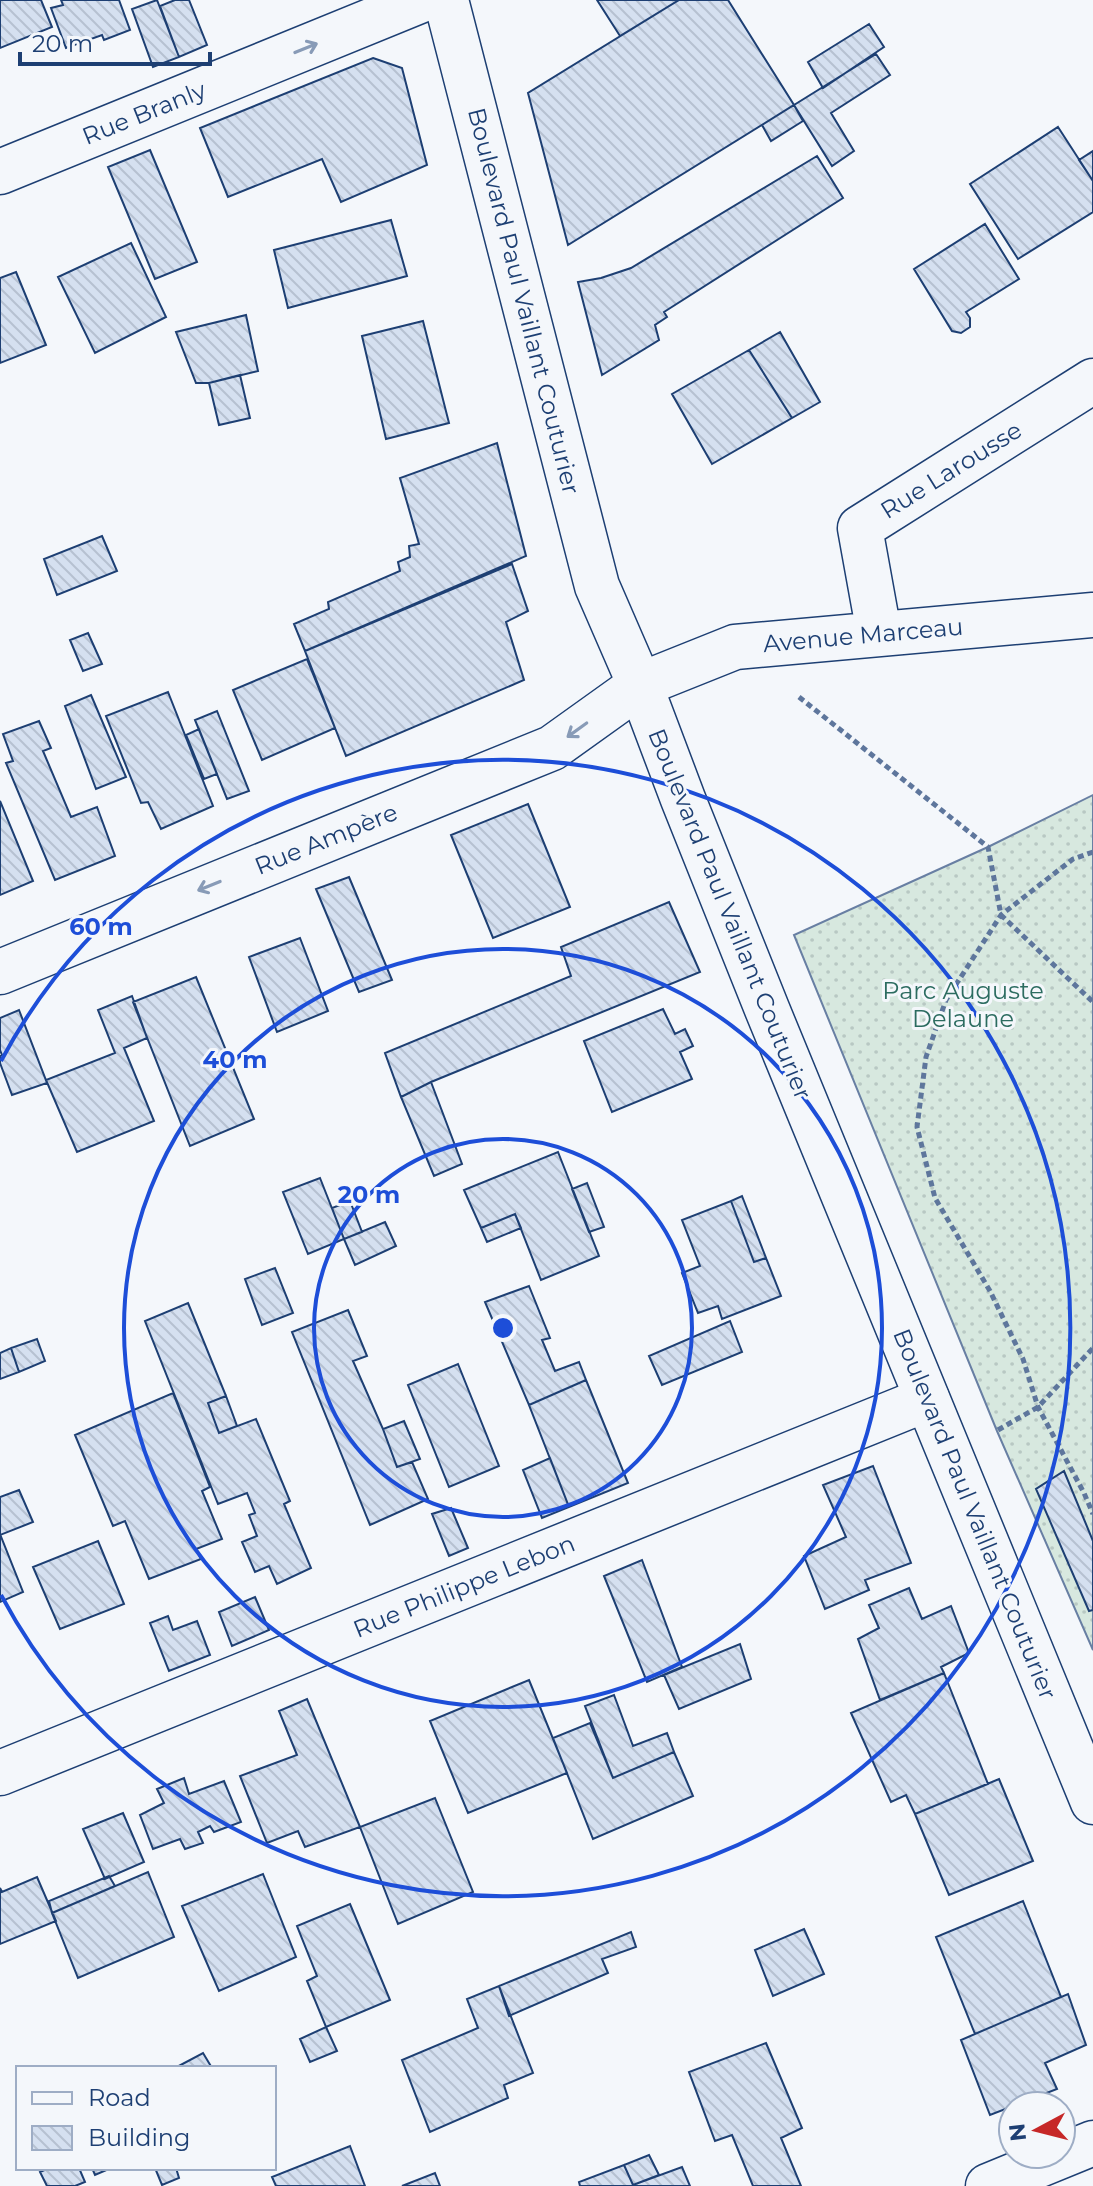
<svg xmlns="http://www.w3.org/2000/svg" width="1093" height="2186" font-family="Montserrat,sans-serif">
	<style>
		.grass { fill: url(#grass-dots); stroke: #687fa3; stroke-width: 2 }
		.building { fill: url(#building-back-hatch); stroke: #1d3f73; stroke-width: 2 }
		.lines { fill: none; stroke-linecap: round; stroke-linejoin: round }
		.street-casing { stroke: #1d3f73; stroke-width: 47 }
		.secondary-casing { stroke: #1d3f73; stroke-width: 47 }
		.path { stroke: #5e769c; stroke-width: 5; stroke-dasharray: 6 4; stroke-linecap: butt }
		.street { stroke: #f4f7fb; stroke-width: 44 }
		.secondary { stroke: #f4f7fb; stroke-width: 44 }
		.oneway { stroke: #889bb7 }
		.ring { fill: none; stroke: #1d4ed8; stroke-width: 4 }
		.labels { text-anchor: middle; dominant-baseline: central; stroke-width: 6; stroke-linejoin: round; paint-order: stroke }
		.street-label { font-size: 24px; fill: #1d3f73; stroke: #f4f7fb }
		.park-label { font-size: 24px; fill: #2c6c60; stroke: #f4f7fb }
		.centre { fill: #1d4ed8; stroke: #f4f7fb; stroke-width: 4 }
		.ring-label { font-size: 24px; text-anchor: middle; font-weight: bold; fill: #1d4ed8; stroke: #f4f7fb; stroke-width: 6; stroke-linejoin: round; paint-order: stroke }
	</style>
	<defs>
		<pattern id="grass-dots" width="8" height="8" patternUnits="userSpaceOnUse" patternTransform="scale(2)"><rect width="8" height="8" fill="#d7e8df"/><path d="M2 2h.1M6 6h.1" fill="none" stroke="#b8c8c3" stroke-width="1.8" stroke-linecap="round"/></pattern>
		<pattern id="building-back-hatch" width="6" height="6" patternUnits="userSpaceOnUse" patternTransform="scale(2)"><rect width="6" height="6" fill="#d5e0f0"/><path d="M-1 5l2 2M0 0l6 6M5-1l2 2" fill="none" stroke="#b6c1d1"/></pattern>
	</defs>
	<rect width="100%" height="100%" fill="#f4f7fb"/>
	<path class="grass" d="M1093 795V1650L997 1431 794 935 988 847Z"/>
	<path class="building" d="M0 0H41L52 27 0 48Z
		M61 0H119L130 30 104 40 102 35 66 48 51 8 63 5Z
		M157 0 179 57 153 67 132 9Z
		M175 0H189L207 45 179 57 160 6Z
		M597 0H679L620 36Z
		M679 0H728L794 105 568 245 528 93Z
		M869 24 884 47 823 88 808 62Z
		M876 54 890 75 831 113 854 151 832 166 794 105Z
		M373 58 402 68 427 165 341 202 322 159 228 197 200 128Z
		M794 105 803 121 771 141 762 125Z
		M1058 127 1093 181V212L1018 259 970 184Z
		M150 150 197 262 155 279 108 167Z
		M1093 151V181L1079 160Z
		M817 156 843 198 664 312 667 317 655 325 659 340 602 375 578 282 601 278 631 268Z
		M391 220 407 276 288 308 274 250Z
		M985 224 1019 279 966 312 970 318V327L961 333 952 331 914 269Z
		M131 243 166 317 95 353 58 277Z
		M16 272 46 345 0 363V278Z
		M246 315 258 371 209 383H196L176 332Z
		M423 321 449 423 386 439 362 336Z
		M780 332 820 402 792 418 749 350Z
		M749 350 792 418 712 464 672 394Z
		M240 375 250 418 219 425 209 383Z
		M497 443 526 556 305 651 294 624 329 609 328 602 400 571 398 562 410 557 409 546 419 544 400 478Z
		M102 536 117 571 57 595 44 559Z
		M512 564 528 611 506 622 524 680 346 756 305 651Z
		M88 633 102 664 83 671 70 640Z
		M307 659 335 728 262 760 233 690Z
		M168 692 213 806 161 829 148 802 141 803 106 716Z
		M91 695 126 777 96 789 65 706Z
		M217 711 249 791 227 799 195 720Z
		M39 721 51 748 43 751 71 817 97 807 115 856 55 880 6 763 13 761 3 734Z
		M199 729 217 774 204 779 186 735Z
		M0 801 33 881 0 895Z
		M528 804 570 907 493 938 451 835Z
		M349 877 392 980 359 992 316 889Z
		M669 902 700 972 431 1082 401 1097 385 1053 571 976 561 947Z
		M300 938 328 1011 277 1032 249 957Z
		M196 977 254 1119 190 1146 133 1002Z
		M132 996 147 1038 124 1048 154 1121 77 1152 46 1080 115 1053 98 1010Z
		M663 1009 675 1034 685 1029 693 1046 680 1052 692 1079 612 1112 584 1041Z
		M19 1010 47 1083 12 1095 0 1063V1056L2 1055 0 1050V1018Z
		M431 1082 462 1164 434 1176 401 1097Z
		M558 1152 599 1256 541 1280 515 1214 481 1228 464 1190Z
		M320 1178 344 1239 308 1254 283 1192Z
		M587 1183 604 1227 589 1232 572 1189Z
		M742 1196 766 1258 754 1262 731 1201Z
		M350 1201 362 1232 344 1239 332 1208Z
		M731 1201 754 1262 766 1258 781 1296 722 1319 718 1306 698 1313 682 1273 700 1266 682 1220Z
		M515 1214 521 1228 487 1242 481 1228Z
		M385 1222 396 1246 355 1265 344 1239Z
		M275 1268 293 1313 262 1325 245 1279Z
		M529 1286 550 1338 542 1340 555 1371 579 1362 586 1380 529 1405 485 1302Z
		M188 1303 226 1396 208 1403 219 1433 256 1419 290 1501 284 1504 311 1568 277 1584 269 1566 255 1572 242 1542 257 1536 249 1515 255 1513 247 1493 218 1504 145 1321Z
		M348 1310 367 1356 353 1361 383 1429 397 1467 412 1462 428 1499 370 1525 292 1332Z
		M730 1321 742 1352 662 1385 649 1356Z
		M37 1339 45 1361 19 1372 11 1348Z
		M11 1348 19 1372 0 1379V1353Z
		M458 1364 499 1466 449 1487 408 1385Z
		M586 1380 628 1483 569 1507 529 1405Z
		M173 1393 210 1487 202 1491 222 1539 196 1549 201 1559 149 1579 125 1521 113 1526 75 1435Z
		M226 1396 237 1426 219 1433 208 1403Z
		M404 1421 420 1459 397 1467 383 1429Z
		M550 1458 569 1507 542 1518 523 1470Z
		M873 1466 911 1563 865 1580 869 1590 825 1609 804 1556 846 1537 823 1485Z
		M1064 1471 1093 1541V1610L1089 1611 1036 1489Z
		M19 1490 33 1522 0 1535V1497Z
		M451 1508 468 1548 449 1556 432 1514Z
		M0 1534 23 1592 0 1602Z
		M98 1541 124 1604 60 1629 33 1567Z
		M642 1560 682 1667 647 1682 604 1576Z
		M909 1588 922 1619 951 1606 969 1653 941 1667 944 1673 880 1700 858 1639 879 1628 869 1605Z
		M255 1597 269 1630 232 1646 219 1612Z
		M168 1616 173 1630 197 1621 210 1655 169 1671 150 1623Z
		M740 1644 751 1679 679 1709 664 1675Z
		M944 1673 988 1784 915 1814 906 1795 891 1802 851 1713Z
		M529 1680 567 1773 468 1813 430 1721Z
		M614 1695 633 1746 667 1733 674 1752 613 1778 585 1706Z
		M307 1699 360 1827 305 1847 298 1831 267 1843 240 1776 297 1755 279 1711Z
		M590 1723 613 1778 674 1752 693 1796 593 1839 553 1738Z
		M184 1778 189 1794 224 1781 241 1822 214 1832 210 1826 198 1832 203 1843 185 1849 180 1839 153 1849 140 1815 164 1803 157 1789Z
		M999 1779 1033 1861 949 1895 915 1814Z
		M435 1798 473 1892 398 1924 360 1827Z
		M123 1813 144 1862 105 1879 83 1829Z
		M148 1872 174 1937 78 1978 52 1913Z
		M263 1874 296 1957 219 1991 182 1906Z
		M109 1876 115 1886 52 1913 49 1901Z
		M37 1877 56 1921 0 1944V1888L2 1892Z
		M1023 1901 1061 1997 975 2034 936 1937Z
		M350 1904 390 2000 326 2027 307 1981 317 1976 297 1926Z
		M804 1929 824 1974 773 1996 755 1950Z
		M631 1932 636 1947 602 1959 608 1973 509 2016 499 1986Z
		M499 1986 533 2073 504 2085 508 2098 430 2132 402 2060 478 2028 467 1999Z
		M1068 1994 1086 2045 1045 2063 1057 2089 990 2115 961 2040Z
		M326 2027 337 2051 310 2062 300 2039Z
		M766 2043 802 2128 781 2138 801 2186H753L732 2135 715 2141 689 2072Z
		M203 2053 212 2068H175Z
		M350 2146 365 2186H276L272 2177Z
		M649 2155 659 2175 633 2185 624 2165Z
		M624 2165 633 2185 682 2167 690 2186H580L579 2182Z
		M49 2168H79L85 2182 75 2186H47L40 2172Z
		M92 2168H111L95 2175Z
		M155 2168H176L179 2178 162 2185Z
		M435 2173 440 2186H402Z"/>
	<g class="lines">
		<g class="street-casing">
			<path id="street" d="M0 172 422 0
				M879 633 860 528 1093 381
				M0 972 552 748 640 685 735 647 1093 615
				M0 1773 927 1399
				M988 2186 1093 2143"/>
		</g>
		<g class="secondary-casing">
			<path id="secondary" d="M446 0 597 586 640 685 683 799 767 1009 1093 1802"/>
		</g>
		<path class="path" d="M799 697 988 847 1001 915 1093 1002
			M1093 852 1073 859 1001 915 946 1000 926 1057 917 1127 935 1198 990 1291 1023 1359 1038 1407 1084 1493 1093 1514
			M998 1430 1038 1407 1093 1348"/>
		<use href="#street" class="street"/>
		<use href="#secondary" class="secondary"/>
	</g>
	<defs><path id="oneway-shaft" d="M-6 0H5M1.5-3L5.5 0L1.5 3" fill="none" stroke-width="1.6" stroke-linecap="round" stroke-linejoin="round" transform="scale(2)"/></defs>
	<g class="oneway">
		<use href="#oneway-shaft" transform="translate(306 48) rotate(-22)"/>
		<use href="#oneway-shaft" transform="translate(577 730) rotate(144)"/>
		<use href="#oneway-shaft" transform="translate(209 886) rotate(158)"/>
	</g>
	<g class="ring">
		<circle cx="503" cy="1328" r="189"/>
		<circle cx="503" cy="1328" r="379"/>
		<path d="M1 1061A568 568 0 1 1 1 1595"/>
	</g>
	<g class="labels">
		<g class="street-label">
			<text transform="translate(144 113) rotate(-22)">Rue Branly</text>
			<text transform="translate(524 301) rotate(76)">Boulevard Paul Vaillant Couturier</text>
			<text transform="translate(951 470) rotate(-32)">Rue Larousse</text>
			<text transform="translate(863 635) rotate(-5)">Avenue Marceau</text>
			<text transform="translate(326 839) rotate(-22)">Rue Ampère</text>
			<text transform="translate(730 914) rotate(68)">Boulevard Paul Vaillant Couturier</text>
			<text transform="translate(975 1514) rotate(68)">Boulevard Paul Vaillant Couturier</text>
			<text transform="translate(464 1586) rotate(-22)">Rue Philippe Lebon</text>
		</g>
		<g class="park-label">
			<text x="963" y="990">Parc Auguste<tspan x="963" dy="28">Delaune</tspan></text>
		</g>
	</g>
	<circle cx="503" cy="1328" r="12" class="centre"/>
	<g class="ring-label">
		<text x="101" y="935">60 m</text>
		<text x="235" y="1068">40 m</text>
		<text x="369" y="1203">20 m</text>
	</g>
	<rect x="16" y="2066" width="260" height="104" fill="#f4f7fb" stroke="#9eadc5" stroke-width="2"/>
	<rect x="32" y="2092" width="40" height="12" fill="#f4f7fb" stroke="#9eadc5" stroke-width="2"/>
	<text x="88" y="2106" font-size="24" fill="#1d3f73">Road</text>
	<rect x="32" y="2126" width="40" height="24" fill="url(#building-back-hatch)" stroke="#9eadc5" stroke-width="2"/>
	<text x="88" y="2146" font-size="24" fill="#1d3f73">Building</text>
	<g transform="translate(1037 2130) rotate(263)"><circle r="38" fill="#f4f7fb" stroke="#9eadc5" stroke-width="2"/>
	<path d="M0-6L14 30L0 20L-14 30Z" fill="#c62828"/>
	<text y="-12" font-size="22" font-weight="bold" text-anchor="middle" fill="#1d3f73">N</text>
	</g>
	<path d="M20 52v12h190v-12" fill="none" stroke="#1d3f73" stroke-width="4"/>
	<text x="32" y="52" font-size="24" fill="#1d3f73" stroke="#f4f7fb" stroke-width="6" paint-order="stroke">20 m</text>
</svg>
